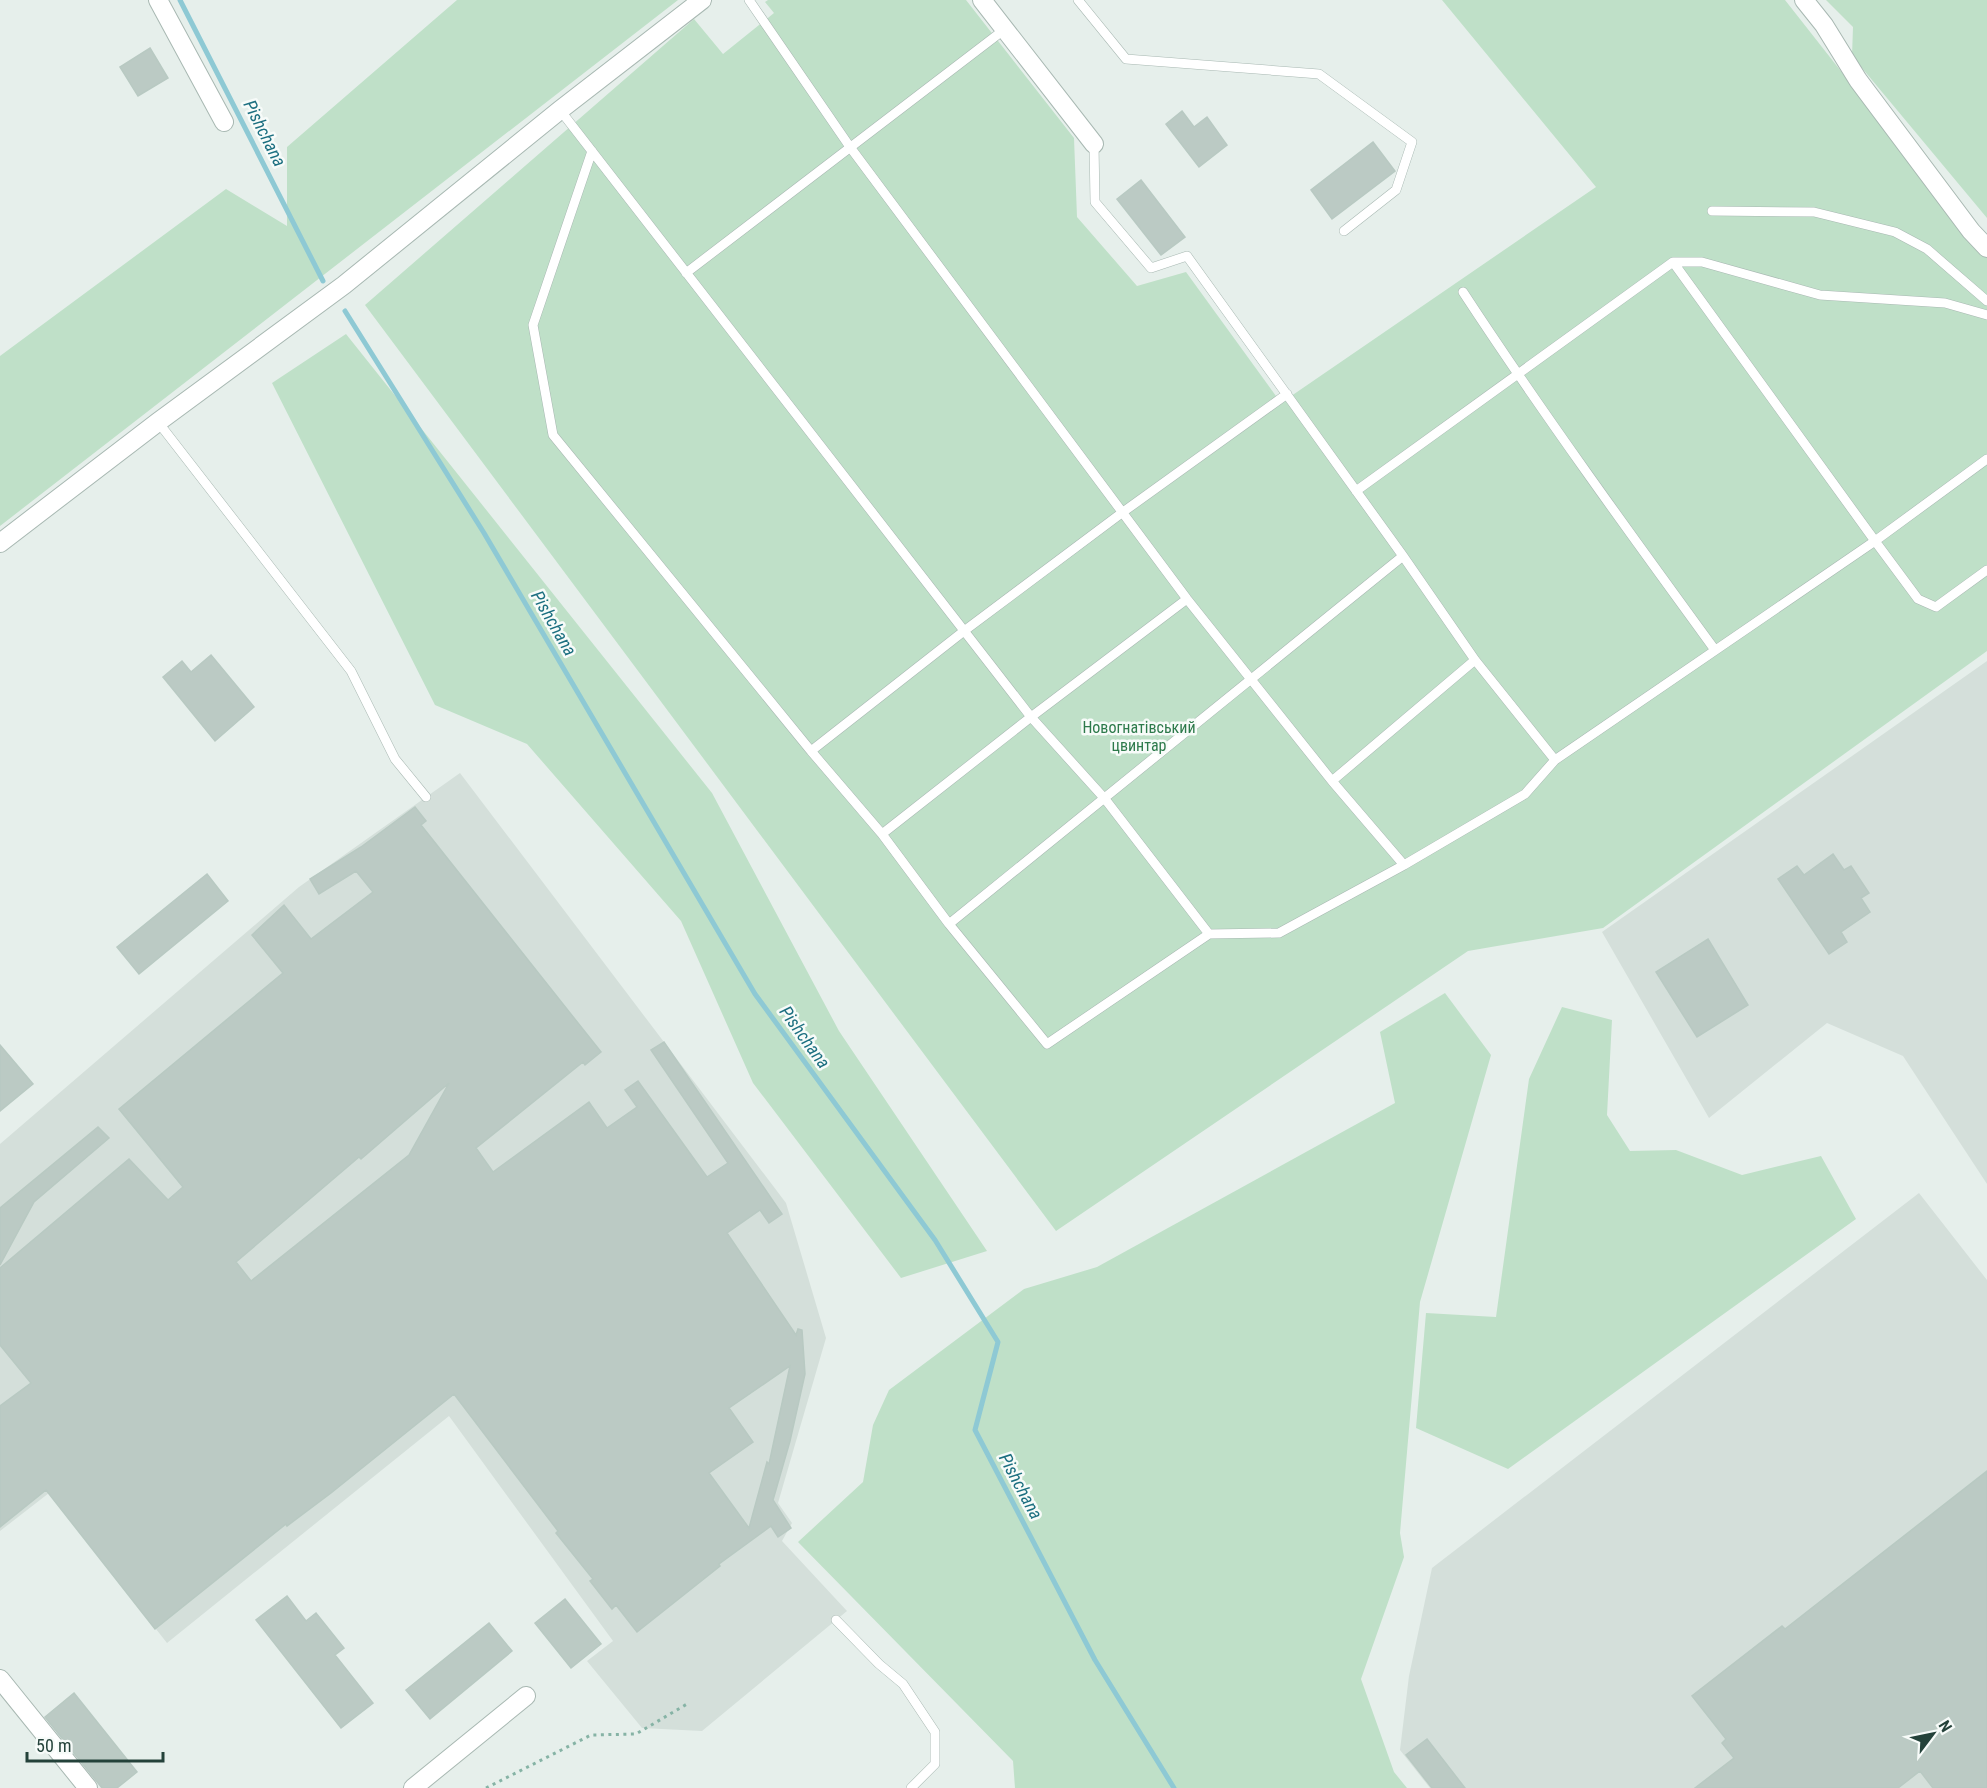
<svg xmlns="http://www.w3.org/2000/svg" width="1987" height="1788" font-family="'Roboto Condensed',sans-serif">
	<style>
		.built { fill: #d4dfda }
		.green { fill: #bfe0c8 }
		.lines { fill: none; stroke-linecap: round; stroke-linejoin: round }
		.stream { stroke: #8ec9d4; stroke-width: 5 }
		.building { fill: #bbcac4; stroke: #b8c9c2; stroke-width: 1.5; fill-rule: evenodd }
		.lane-casing { stroke: #a8b8b2; stroke-width: 10 }
		.street-casing { stroke: #a8b8b2; stroke-width: 20 }
		.path { stroke: #86b3a5; stroke-width: 3; stroke-dasharray: 3 4.5; stroke-linecap: butt }
		.lane { stroke: #fff; stroke-width: 9 }
		.street { stroke: #fff; stroke-width: 18 }
		.labels { text-anchor: middle; dominant-baseline: central; stroke-width: 5; stroke-linejoin: round; paint-order: stroke }
		.park-label { font-size: 16px; fill: #2d7a4b; stroke: #f7fbf9 }
		.water-label { font-size: 18px; font-style: italic; fill: #1c6f80; stroke: #f7fbf9 }
	</style>
	<rect width="100%" height="100%" fill="#e6efeb"/>
	<path class="built" d="M1987 661V1184L1903 1056 1827 1023 1709 1118 1602 932Z
		M460 773 786 1203 826 1338 778 1503 792 1523 782 1541 847 1611 702 1731 642 1728 587 1661 613 1641 449 1416 167 1643 49 1493 0 1531V1144L299 887Z
		M1919 1193 1987 1280V1788H1430L1400 1750 1409 1676 1432 1568Z"/>
	<path class="green" d="M457 0H678L0 526V356L226 189 287 226V147Z
		M768 0H966L1074 138 1077 217 1137 286 1186 272 1281 403 1596 187 1442 0H1785L1987 257V651L1603 928 1468 951 1056 1231 365 305 694 19 723 54 774 13 765 2Z
		M1826 0H1987V218L1852 56 1853 27Z
		M346 334 712 793 839 1031 987 1251 901 1278 753 1083 681 921 527 744 435 705 272 383Z
		M1445 993 1491 1055 1420 1302 1400 1533 1404 1557 1361 1679 1394 1772 1407 1788H1015L1013 1761 798 1542 863 1482 873 1425 889 1390 1024 1289 1097 1267 1395 1103 1380 1032Z
		M1562 1007 1612 1020 1607 1115 1630 1151 1676 1150 1742 1175 1821 1156 1856 1219 1508 1469 1416 1428 1426 1313 1496 1317 1529 1079Z"/>
	<g class="lines">
		<path class="stream" d="M180 0 323 281
			M345 311 484 533 755 994 935 1240 998 1342 975 1430 1095 1660 1174 1788"/>
	</g>
	<path class="building" d="M150 48 168 78 138 96 120 67Z
		M1182 111 1194 127 1207 117 1227 145 1199 167 1166 124Z
		M1373 142 1395 171 1332 219 1311 190Z
		M1141 180 1185 237 1161 255 1117 199Z
		M211 655 254 707 215 741 163 677 182 661 191 672Z
		M415 807 426 821 421 825 601 1052 585 1065 583 1062 476 1148 493 1172 589 1102 607 1128 637 1107 625 1090 638 1081 707 1177 728 1163 651 1050 664 1042 782 1214 769 1223 760 1210 727 1233 796 1335 798 1329 802 1330 805 1374 790 1441 773 1500 791 1528 778 1537 771 1526 719 1564 720 1566 637 1632 616 1605 612 1609 590 1581 593 1579 556 1533 558 1531 454 1394 331 1493 287 1526 286 1524 155 1629 46 1490 0 1527V1406L31 1383 0 1345V1268L129 1159 168 1200 183 1187 119 1109 283 973 252 935 284 905 311 939 373 892 356 871 319 894 310 879 361 847ZM449 1083 409 1155 251 1281 236 1262 359 1157 361 1159ZM790 1366 769 1464 767 1462 749 1528 709 1473 753 1442 729 1408Z
		M1833 854 1844 870 1851 866 1869 893 1861 898 1870 912 1841 932 1847 942 1829 954 1778 879 1797 866 1804 875Z
		M207 874 228 901 139 974 117 947Z
		M1708 939 1748 1005 1697 1037 1656 972Z
		M0 1045 33 1084 0 1111Z
		M98 1127 109 1138 34 1202 0 1265V1208Z
		M1987 1471V1788H1933L1920 1771 1898 1788H1695L1734 1758 1722 1743 1726 1739 1692 1696 1782 1626 1785 1629Z
		M287 1596 306 1621 316 1613 344 1648 335 1655 373 1703 341 1728 256 1620Z
		M565 1599 601 1644 571 1668 535 1623Z
		M489 1623 512 1651 430 1719 406 1690Z
		M74 1693 137 1772 117 1788H102L45 1717Z
		M1427 1739 1465 1788H1432L1406 1755Z"/>
	<g class="lines">
		<g class="lane-casing">
			<path id="lane" d="M749 0 850 147 1187 599 1332 781 1404 865 1525 794 1555 760
				M1078 0 1126 59 1319 74 1412 142 1396 190 1344 231
				M560 110 1031 717 1105 799 1209 934
				M1094 144 1095 202 1151 268 1187 256 1403 556 1475 660 1555 760 1875 541 1918 599 1936 607 1987 570
				M592 151 533 325 553 435 811 751 882 834 949 924 1047 1044 1209 934 1279 933 1404 865
				M1712 211 1814 212 1895 232 1927 249 1987 301
				M1673 262 1875 541 1987 459
				M686 273 1005 29
				M1463 292C1543 414 1629 532 1715 650
				M158 422 351 671 395 759 426 797
				M1356 491 1673 262H1702L1820 295 1945 303 1987 315
				M811 751 964 631 1123 512 1287 394
				M1332 781 1475 660
				M882 834 1031 717 1187 599
				M949 924 1403 556
				M836 1620 879 1664 903 1684 935 1732V1764L911 1788"/>
		</g>
		<g class="street-casing">
			<path id="street" d="M158 0 224 122
				M982 0 1094 144
				M1804 0 1824 25 1858 80 1971 231 1987 248
				M0 543 158 422 344 285 560 110 702 0
				M0 1679 88 1788
				M413 1788 526 1696"/>
		</g>
		<path class="path" d="M486 1788 591 1735 636 1734 687 1704"/>
		<use href="#lane" class="lane"/>
		<use href="#street" class="street"/>
	</g>
	<g class="labels">
		<g class="park-label">
			<text x="1139" y="727">Новогнатівський<tspan x="1139" dy="18">цвинтар</tspan></text>
		</g>
		<g class="water-label">
			<text transform="translate(265 133) rotate(63)">Pishchana</text>
			<text transform="translate(554 623) rotate(60)">Pishchana</text>
			<text transform="translate(805 1037) rotate(54)">Pishchana</text>
			<text transform="translate(1021 1486) rotate(62)">Pishchana</text>
		</g>
	</g>
	<g transform="translate(1933 1734) rotate(58)" stroke="#f7fbf9" stroke-width="4.5" paint-order="stroke">
	<path d="M0-4.5L10 22L0 15L-10 22Z" fill="#24423a"/>
	<text y="-9" font-size="16" font-weight="bold" text-anchor="middle" fill="#24423a">N</text>
	</g>
	<path d="M27 1752v9h136v-9" fill="none" stroke="#24423a" stroke-width="3"/>
	<text x="36" y="1752" font-size="18" fill="#24423a" stroke="#f7fbf9" stroke-width="4.5" paint-order="stroke">50 m</text>
</svg>
